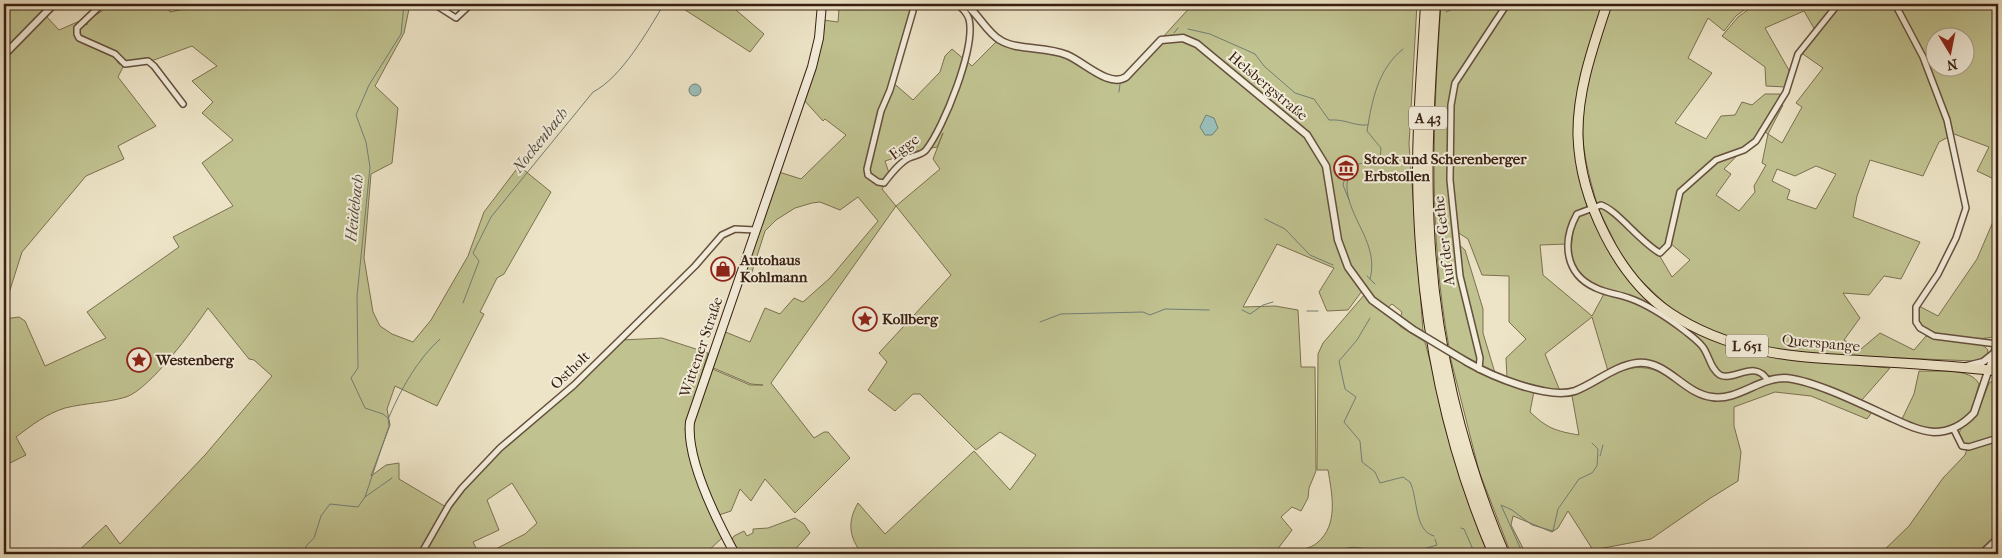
<svg xmlns="http://www.w3.org/2000/svg" width="2002" height="558" font-family="'IM FELL French Canon',serif">
	<style>
		.green { fill: #c0c290; stroke: #7c7050; fill-rule: evenodd }
		.water { fill: #99beb8; stroke: #727e75 }
		.lines { fill: none; stroke-linecap: round; stroke-linejoin: round }
		.stream { stroke: #727e75; stroke-width: 1 }
		.minor-casing { stroke: #65503e; stroke-width: 8 }
		.tertiary-casing { stroke: #65503e; stroke-width: 9 }
		.secondary-casing { stroke: #381f10; stroke-width: 10 }
		.primary-casing { stroke: #381f10; stroke-width: 11 }
		.motorway-casing { stroke: #381f10; stroke-width: 12 }
		.minor { stroke: #f3eddb; stroke-width: 5 }
		.tertiary { stroke: #f3eddb; stroke-width: 6 }
		.secondary { stroke: #f3eddb; stroke-width: 8 }
		.primary { stroke: #ede4c7; stroke-width: 9 }
		.motorway { stroke: #ede4c7; stroke-width: 10 }
		.tertiary-bridge-casing { stroke: #65503e; stroke-width: 9; stroke-linecap: butt }
		.tertiary-bridge { stroke: #f3eddb; stroke-width: 6 }
		.labels { text-anchor: middle; dominant-baseline: central; stroke-width: 4; stroke-linejoin: round; paint-order: stroke }
		.shield { fill: #f3eddb; stroke: #705d4d; stroke-width: 1 }
		.shield-label { font-size: 14px; font-weight: bold; fill: #381f10 }
		.street-label { font-size: 15px; fill: #381f10; stroke: #f3eddb }
		.poi-label { font-size: 15px; font-weight: bold; fill: #381f10; stroke: #f3eddb; text-anchor: start }
		.water-label { font-size: 16px; font-style: italic; fill: #554f42; stroke: #f3eddb }
	</style>
	<rect width="100%" height="100%" fill="#ede4c7"/>
	<filter id="stains"><feTurbulence type="fractalNoise" baseFrequency=".004" numOctaves="4"/><feColorMatrix values="0 0 0 0 .2 0 0 0 0 .09 0 0 0 0 .02 0 0 0 .5 -.17"/></filter>
	<radialGradient id="worn" r=".72"><stop offset=".6" stop-color="#630" stop-opacity="0"/><stop offset="1" stop-color="#630" stop-opacity=".3"/></radialGradient>
	<path class="green" d="M4 4H51L4 52Z
		M107 4H167L170 12 206 4H410L404 33 375 86 398 108 392 163 371 174 364 258 373 312 380 326 392 334 413 342 431 320 468 256 484 212 519 166 551 192 504 274 497 278 480 312 484 314 437 406 395 386 387 409 390 425 371 476 386 465 399 463V479L446 507 419 554H75L106 525 120 544 205 455 272 376 254 360 249 359 208 308C193 330 150 389 126 397 106 403 85 403 65 408 46 414 32 425 16 437L26 455 4 466V319L19 317 25 321 45 366 106 338 87 312 179 247 173 237 233 206 202 163 233 140 202 113 213 102 192 81 217 66 192 46 154 60 125 63 112 54 119 64 124 65 118 77 156 126 118 146 124 159 86 176 22 252 9 293 4 300V58L46 16 59 30 82 20 87 25 88 20 102 11Z
		M676 4H729L764 34 750 52Z
		M856 4H910L911 10 890 80 913 100 940 72 945 56 952 49 972 66 997 41 1049 51 1068 57 1118 82 1162 41 1183 39 1196 45 1306 135 1324 165 1336 240 1362 291 1348 310 1327 311 1319 292 1334 268 1277 244 1243 307 1275 306 1298 310 1301 367H1315L1316 471 1309 488 1308 498 1301 511 1292 507 1281 517 1292 530 1274 554H1195L1199 551 1193 554H862C849 537 847 522 858 503L885 534 974 451 1010 490 1036 455 1000 432 976 450 920 394H913L895 411 868 390 887 362 879 353 951 275 896 206 771 383 814 438 824 432H828L850 458 795 513 765 479 751 501 740 489 731 511 719 515C710 492 690 452 692 427 695 408 704 387 710 368L750 385H763L751 384 711 367 723 331 750 342 765 308 780 314 794 298 803 302 830 278 878 221 858 197 840 210 820 202 812 203 795 208 776 220 765 231 750 278 743 276 779 172 801 179 846 135 825 119 823 121 803 99 823 20 838 22 839 9ZM943 133 933 159 940 169 896 206 882 189 890 176 885 161 917 151 937 147Z
		M1193 4H1417L1409 144 1423 331 1400 319 1402 312 1392 304 1386 309C1364 290 1348 266 1340 239 1329 197 1337 171 1308 134L1183 37 1162 38Z
		M1441 4H1505L1453 83 1449 181 1455 241 1465 250 1483 309V333L1495 373 1449 347C1428 234 1433 118 1441 4Z
		M1509 4H1604C1585 57 1569 109 1577 166 1579 180 1584 194 1587 207L1580 209 1574 219 1567 244 1540 245 1543 275 1592 316 1605 292C1635 303 1683 322 1702 349 1709 357 1713 367 1719 376L1750 372 1769 379C1755 384 1735 396 1721 395 1674 392 1670 338 1608 371L1592 317 1545 354 1560 391 1507 378 1506 358 1526 339 1509 322V276L1482 275 1468 239 1457 232 1451 180 1453 105 1457 84 1466 66 1488 38Z
		M1611 4H1752L1736 16 1724 31 1708 18 1688 58 1712 73 1675 123 1706 139 1721 116 1735 115 1742 102 1752 105 1765 94H1780L1778 103 1783 105 1768 134 1782 143 1802 107 1796 103 1823 68 1800 52 1839 4H1998V181L1977 171 1989 147 1954 134 1939 142 1923 176 1870 160 1857 196 1853 217 1920 242 1901 279 1884 276 1869 295 1843 293 1860 318 1844 340 1861 349 1880 333 1914 350 1926 336C1941 342 1980 338 1988 350L1987 357 1974 361 1800 354 1762 349 1698 326 1670 308 1627 267 1598 208 1602 207 1613 213 1640 240 1658 253 1672 277 1690 260 1670 243 1660 252 1606 204H1597C1591 183 1585 162 1583 140 1580 94 1596 47 1611 4ZM1934 38H1964V68H1934ZM1762 130 1768 134 1762 163 1766 165 1754 186 1755 192 1739 211 1716 195 1731 174 1724 169ZM1816 166 1836 174 1816 209 1787 199 1790 190 1772 181 1777 169 1795 176Z
		M1756 4H1837L1815 30 1804 11 1765 28 1790 72 1786 87 1766 86 1765 67 1722 36 1738 17Z
		M1589 209 1604 242 1623 271 1693 330 1798 360 1890 368 1861 401 1816 384 1774 377 1750 370 1727 374 1721 373 1716 369 1704 345 1645 304 1597 287 1584 280 1570 261 1573 231 1581 212Z
		M1998 210 1997 335C1988 343 1928 336 1920 325 1916 319 1917 312 1919 306L1938 316 1977 259Z
		M1365 294 1401 327 1425 342 1462 484 1489 554H1292C1300 549 1310 549 1317 543 1339 525 1332 494 1328 470H1317L1318 354 1323 343Z
		M662 338 708 353 685 429 694 467 722 538 705 554H486L525 534 537 523 512 483 487 500 499 530 473 542 479 554H423L462 489 501 450 622 340Z
		M1450 356C1477 372 1504 383 1534 391L1530 412C1547 428 1555 431 1579 435L1572 396C1612 376 1633 352 1676 381 1687 388 1699 399 1713 400 1734 403 1754 387 1775 382 1801 376 1847 402 1872 412L1867 419 1811 396 1775 392 1734 407V426L1741 452 1738 481 1709 499 1651 539 1593 550 1568 511 1558 528 1552 532 1513 516 1511 525 1526 554H1511L1479 471Z
		M1919 371C1936 372 1971 367 1979 384L1971 413 1958 423 1943 429H1934L1923 428 1902 419 1914 394Z
		M1998 378V437L1969 445 1963 443 1959 433 1961 429 1979 409 1989 383Z
		M1998 440V536L1980 554H1880L1909 526 1943 478 1965 455 1967 449Z
		M795 518 804 524 810 533 791 554H740L732 539 734 536 744 531 747 536 753 533V529L768 528Z"/>
	<path class="water" d="M689 90a6 6 0 1 1 12 0a6 6 0 1 1-12 0Z
		M1206 115 1214 118 1218 128 1212 135H1205L1200 127Z"/>
	<g class="lines">
		<path class="stream" d="M1446 12 1451 10 1454 4
			M1188 29 1210 34 1255 54 1264 66 1295 93 1314 99 1329 120C1347 119 1352 126 1368 125
			M1174 33 1178 28
			M1123 82 1128 80
			M1119 92 1120 84
			M1347 170 1343 185 1349 200
			M1265 219 1285 229 1310 255 1333 265
			M1367 276 1375 284
			M1370 279C1373 268 1372 258 1369 248 1363 226 1337 194 1351 171 1358 160 1367 163 1376 166L1377 160 1380 159 1381 148 1367 131C1372 100 1378 69 1403 49
			M4 288 9 273
			M463 303 479 261 473 253 491 217 593 92C622 77 647 32 664 4
			M1242 310 1250 314 1263 305 1273 302
			M1307 311H1318
			M1370 318 1357 340 1339 361 1345 389 1356 397 1344 422 1360 441 1362 462 1375 472 1380 483 1403 477 1410 482C1418 498 1414 531 1434 536
			M1040 322 1061 314 1143 312 1150 315 1165 309 1209 310
			M389 417C401 389 417 360 440 339
			M1600 456 1603 445
			M365 497 389 426 388 418 383 414 365 408 351 378 358 368 357 296 370 167 366 142 356 115 369 85 401 34 404 4
			M1461 528 1464 529 1475 554
			M302 554 307 545 314 538 321 516 330 504 358 507 365 497 392 478
			M1334 554C1353 540 1368 552 1390 553 1406 553 1421 550 1437 545L1435 539
			M1523 554 1501 505 1512 510 1532 525 1553 531 1558 509 1579 479 1592 473 1597 466 1598 449 1592 443"/>
		<g class="minor-casing">
			<path id="minor" d="M102 4 77 28V34L79 38 115 54 125 64 148 61 154 66 183 104
				M434 4 456 18 471 4
				M912 4 913 11 890 90 881 111 867 169 868 175 878 182 884 183C891 174 899 163 909 158 915 155 922 155 926 150 944 127 976 47 969 19 967 13 962 8 957 4
				M1895 4 1923 57 1947 120 1966 208 1956 238 1938 274 1916 307V322L1920 328 1934 336 1997 344
				M1479 369 1480 358 1460 276 1450 180 1451 105 1455 83 1507 4
				M1768 381C1755 358 1734 382 1720 375 1710 369 1709 354 1702 346 1697 340 1690 335 1685 331 1668 318 1649 305 1629 298 1618 294 1606 293 1596 288 1564 274 1562 241 1577 214L1601 205C1616 209 1641 243 1660 253L1668 245 1680 192 1716 160 1744 150 1756 141 1786 92 1798 54 1838 4
				M1953 428 1962 446 1969 447 1998 438
				M421 554 449 505 462 488 500 448 574 385 695 266 722 235 735 229 755 230
				M1981 554 1998 538"/>
		</g>
		<g class="tertiary-casing">
			<path id="tertiary" d="M965 4C978 13 987 33 1000 40 1018 51 1045 46 1067 55 1084 62 1109 88 1126 77L1161 40 1183 38 1197 44 1307 135 1326 166 1338 240 1348 267 1372 300 1412 329
				M4 55 54 4
				M1467 362C1491 376 1548 400 1575 391 1596 383 1614 366 1637 363 1667 360 1684 394 1712 397 1737 401 1759 378 1784 378 1812 379 1867 407 1894 419 1907 425 1920 431 1934 432 1950 432 1963 425 1974 413L1998 342
				M1967 366 1983 362 1993 354"/>
		</g>
		<g class="secondary-casing">
			<path id="secondary" d="M735 554C717 521 686 459 690 422L812 67 819 38 822 4"/>
		</g>
		<g class="primary-casing">
			<path id="primary" d="M1607 4C1593 47 1577 91 1578 136 1580 199 1617 277 1670 313 1697 331 1729 343 1760 350 1790 357 1821 358 1851 360 1900 363 1949 365 1998 371"/>
		</g>
		<g class="motorway-casing">
			<path id="motorway" d="M1426 4C1423 59 1418 115 1418 170 1419 301 1442 434 1494 554
				M1435 4C1430 79 1425 155 1429 231 1434 341 1461 453 1504 554"/>
		</g>
		<use href="#minor" class="minor"/>
		<use href="#tertiary" class="tertiary"/>
		<use href="#secondary" class="secondary"/>
		<use href="#primary" class="primary"/>
		<use href="#motorway" class="motorway"/>
		<g class="tertiary-bridge-casing">
			<path id="tertiary-bridge" d="M1412 329 1467 362"/>
		</g>
		<use href="#tertiary-bridge" class="tertiary-bridge"/>
	</g>
	<defs>
		<g id="museum-ring" transform="scale(1.25)"><circle r="9.5" fill="#f3eddb" stroke="#8f2418" stroke-width="1.5"/><path d="M0-6L6-3V-2H-6V-3ZM-5-1h2V3h-2ZM-1-1h2V3h-2ZM3-1h2V3H3ZM-6 4H6V6H-6Z" fill="#8f2418"/></g>
		<g id="shop-ring" transform="scale(1.25)"><circle r="9.5" fill="#f3eddb" stroke="#8f2418" stroke-width="1.5"/><path d="M-5-2.5h2.3a2.7 3.5 0 0 1 5.4 0H5L5.5 6h-11ZM-1.5-2.5h3a1.5 2.3 0 0 0-3 0Z" fill="#8f2418"/></g>
		<g id="sight-ring" transform="scale(1.25)"><circle r="9.5" fill="#f3eddb" stroke="#8f2418" stroke-width="1.5"/><path d="M0-6L1.8-2.2L6-1.7L2.9 1.2L3.7 5.4L0 3.3L-3.7 5.4L-2.9 1.2L-6-1.7L-1.8-2.2Z" fill="#8f2418"/></g>
	</defs>
	<g fill-rule="evenodd">
		<use href="#museum-ring" x="1346" y="168"/>
		<use href="#shop-ring" x="723" y="269"/>
		<use href="#sight-ring" x="865" y="319"/>
		<use href="#sight-ring" x="139" y="360"/>
	</g>
	<g class="labels">
		<g class="shield">
			<rect x="1409" y="106.5" width="38" height="23" rx="4"/>
			<rect x="1726" y="334.5" width="42" height="23" rx="4"/>
		</g>
		<g class="shield-label">
			<text x="1428" y="118">A 43</text>
			<text x="1747" y="346">L 651</text>
		</g>
		<g class="street-label">
			<text transform="translate(1268 86) rotate(40)">Helsbergstraße</text>
			<text transform="translate(904 147) rotate(-36)">Egge</text>
			<text transform="translate(1444 241) rotate(-97)">Auf der Gethe</text>
			<text transform="translate(1821 343) rotate(5)">Querspange</text>
			<text transform="translate(701 347) rotate(-71)">Wittener Straße</text>
			<text transform="translate(570 370) rotate(-44)">Ostholt</text>
		</g>
		<g class="poi-label">
			<text x="1364" y="159">Stock und Scherenberger<tspan x="1364" dy="17">Erbstollen</tspan></text>
			<text x="740" y="260">Autohaus<tspan x="740" dy="17">Kohlmann</tspan></text>
			<text x="882" y="319">Kollberg</text>
			<text x="156" y="360">Westenberg</text>
		</g>
		<g class="water-label">
			<text transform="translate(540 140) rotate(-51)">Nockenbach</text>
			<text transform="translate(354 208) rotate(-84)">Heidebach</text>
		</g>
	</g>
	<rect width="2002" height="558" fill="none" stroke="#ede4c7" stroke-width="20"/>
	<rect x="5" y="5" width="1992" height="548" fill="none" stroke="#381f10" stroke-width="2.5"/>
	<rect x="10" y="10" width="1982" height="538" fill="none" stroke="#381f10"/>
	<g transform="translate(1950 52) rotate(170)"><circle r="24" fill="#f3eddb" stroke="#a89b8a"/>
	<path d="M0-4L9 19L0 12L-9 19Z" fill="#8f2418"/>
	<text y="-8" font-size="14" font-weight="bold" text-anchor="middle" fill="#381f10">N</text>
	</g>
	<rect width="100%" height="100%" filter="url(#stains)"/>
	<rect width="100%" height="100%" fill="url(#worn)"/>
</svg>
